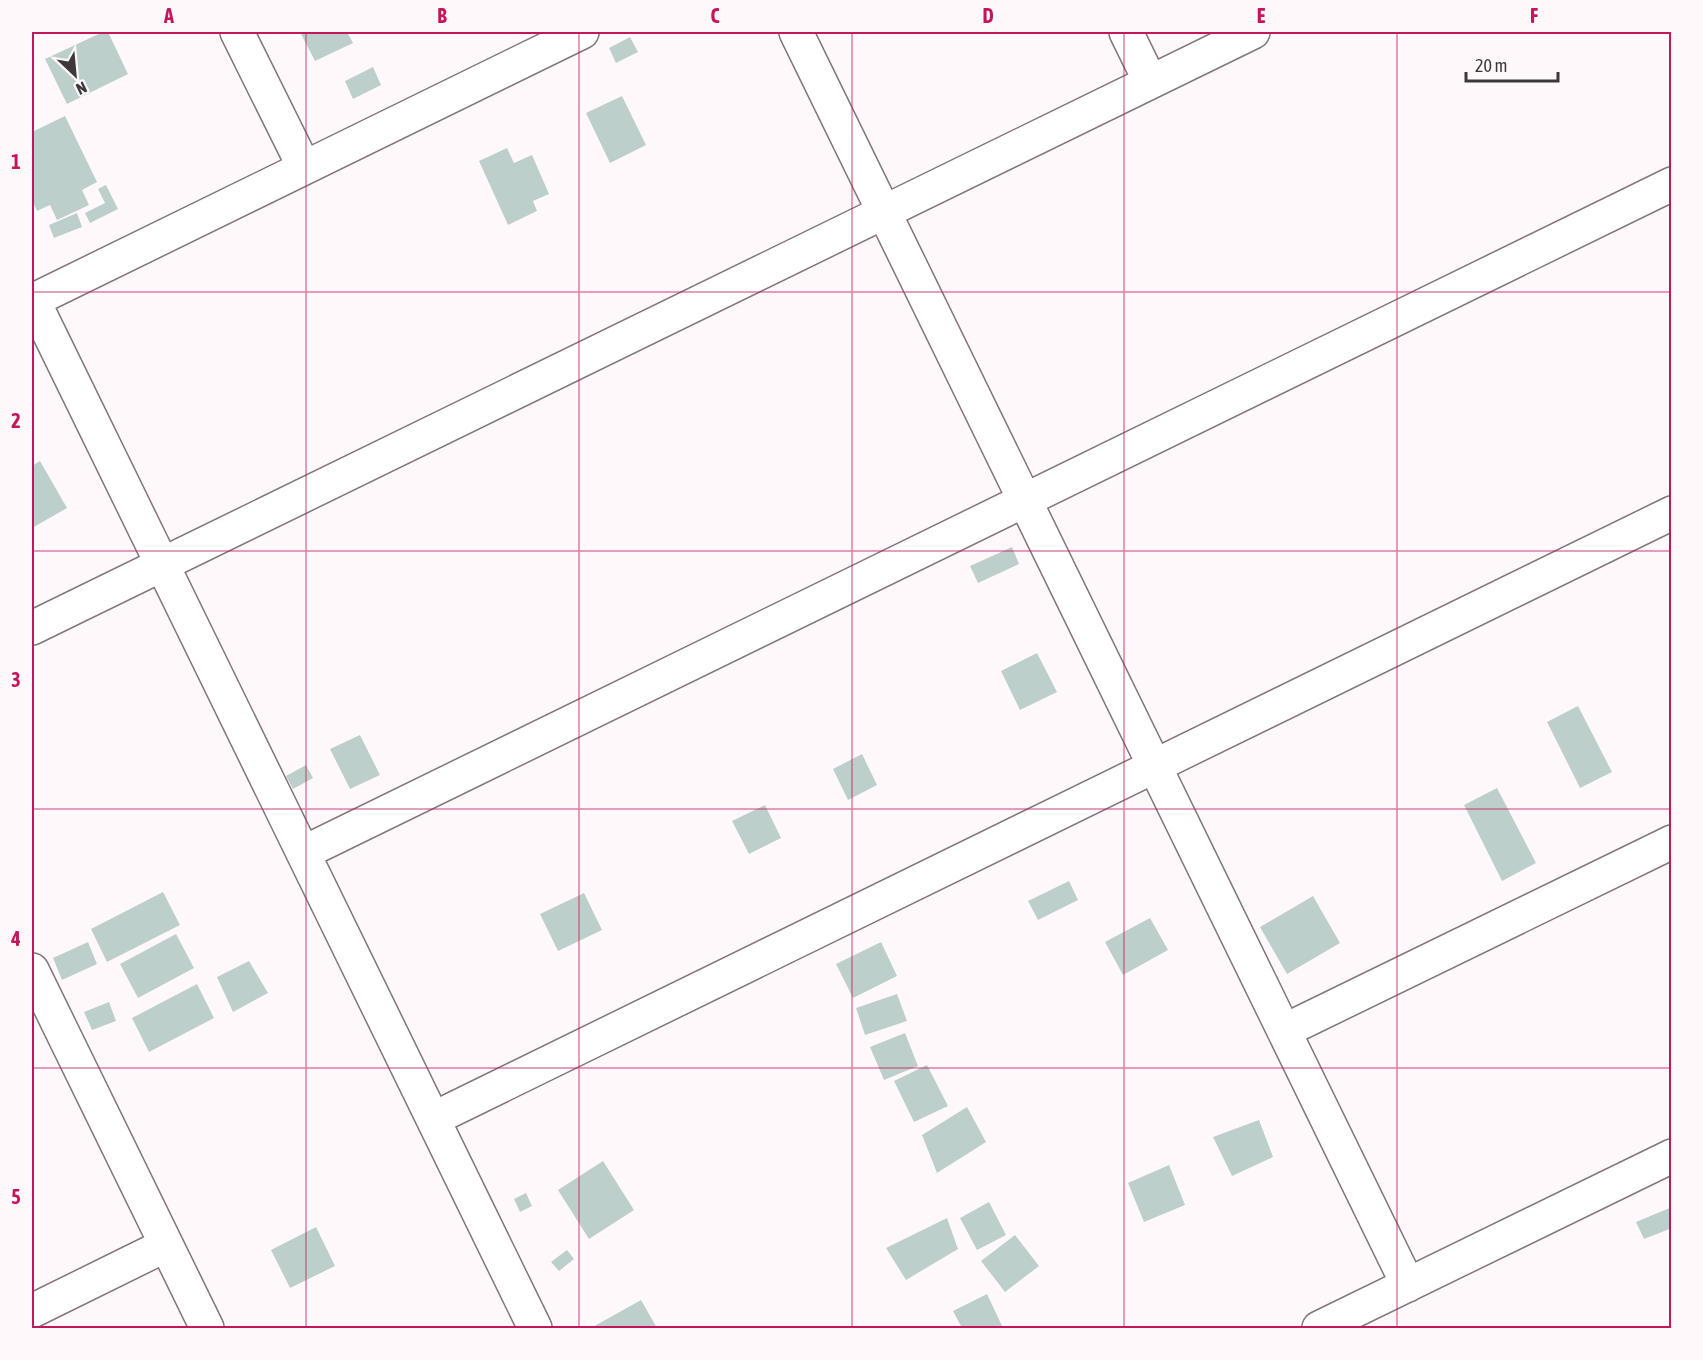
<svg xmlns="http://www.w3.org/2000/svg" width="1703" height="1360" font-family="'Asap Condensed',sans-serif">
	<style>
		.building { fill: #bdcfcb }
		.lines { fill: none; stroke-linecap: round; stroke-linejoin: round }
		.minor-casing { stroke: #83757d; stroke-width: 36 }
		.minor { stroke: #fff; stroke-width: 33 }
		.grid { fill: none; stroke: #c2185b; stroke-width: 1.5; stroke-opacity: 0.55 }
		.neatline { fill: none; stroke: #c2185b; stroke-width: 2 }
		.grid-label { font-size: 20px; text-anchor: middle; font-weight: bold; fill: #c2185b }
	</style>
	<rect width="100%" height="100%" fill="#fef8fb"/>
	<path class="building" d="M103 32H108L128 74 67 104 45 59Z
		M300 32H347L353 43 315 61Z
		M630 37 638 52 616 63 609 48Z
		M373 67 381 85 353 99 345 81Z
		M622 96 646 145 610 163 586 113Z
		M65 116 97 182 82 190 89 205 57 220 50 205 37 211 32 200V132Z
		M507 148 514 163 532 155 549 194 533 201 537 211 508 225 479 161Z
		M106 185 118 209 90 223 85 213 105 203 98 189Z
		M77 213 82 227 54 238 49 225Z
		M40 461 67 508 32 528V466Z
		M1012 547 1019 564 978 583 970 566Z
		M1037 653 1057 692 1020 710 1001 671Z
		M1578 706 1612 772 1580 788 1547 722Z
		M360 735 380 775 350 789 330 749Z
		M862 754 877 785 848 800 833 769Z
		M306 765 313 778 293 789 286 776Z
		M1497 788 1536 863 1502 881 1464 805Z
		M765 805 781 838 749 854 732 821Z
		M1069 881 1078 900 1038 920 1028 901Z
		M163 892 180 925 107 962 91 929Z
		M584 893 602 930 558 951 540 914Z
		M1313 896 1340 943 1287 974 1260 927Z
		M1150 918 1168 950 1123 975 1105 942Z
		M176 934 194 968 138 998 120 964Z
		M88 942 97 964 62 980 53 958Z
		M881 942 897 976 853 998 836 964Z
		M249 961 268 993 233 1012 217 977Z
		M197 984 214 1018 149 1052 132 1018Z
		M897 994 907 1021 865 1035 856 1008Z
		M109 1002 116 1021 92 1030 84 1012Z
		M905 1033 918 1066 884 1080 870 1047Z
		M927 1065 948 1106 914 1122 894 1081Z
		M967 1107 986 1142 937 1173 922 1135Z
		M1259 1120 1273 1157 1232 1176 1213 1137Z
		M603 1161 634 1210 589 1239 558 1190Z
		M1169 1165 1185 1205 1144 1222 1128 1183Z
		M526 1193 532 1206 520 1212 514 1199Z
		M989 1202 1006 1235 977 1250 960 1218Z
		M1672 1207V1228L1644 1239 1636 1222Z
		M947 1218 958 1249 906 1280 886 1248Z
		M316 1227 335 1266 290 1288 271 1250Z
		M1015 1235 1039 1266 1005 1292 981 1261Z
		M567 1250 574 1259 559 1271 551 1262Z
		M987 1294 1003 1328H962L953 1311Z
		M641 1300 657 1328H591Z"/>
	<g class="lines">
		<g class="minor-casing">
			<path id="minor" d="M237 32 304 167
				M796 32 1408 1285
				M1126 32 1150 81
				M33 300 535 1328
				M32 301 582 32
				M32 628 1253 32
				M303 853 1672 184
				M32 970 207 1328
				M1284 1031 1672 842
				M433 1119 1672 513
				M32 1311 166 1245
				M1319 1328 1672 1156"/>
		</g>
		<use href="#minor" class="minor"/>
	</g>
	<path class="grid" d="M306 32V1328M579 32V1328M852 32V1328M1124 32V1328M1397 32V1328M32 292H1672M32 551H1672M32 809H1672M32 1068H1672"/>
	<rect width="1703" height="1360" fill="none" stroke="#fef8fb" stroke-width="66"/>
	<g transform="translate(75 75) rotate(154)" stroke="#fef8fb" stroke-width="4.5" paint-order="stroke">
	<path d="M0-4.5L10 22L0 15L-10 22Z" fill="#3e383b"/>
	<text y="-9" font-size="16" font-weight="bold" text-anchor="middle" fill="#3e383b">N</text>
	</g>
	<path d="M1466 72v9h92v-9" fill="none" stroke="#3e383b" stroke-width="3"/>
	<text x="1475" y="72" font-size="18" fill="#3e383b" stroke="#fef8fb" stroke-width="4.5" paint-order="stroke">20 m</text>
	<rect x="33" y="33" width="1637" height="1294" class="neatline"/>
	<g class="grid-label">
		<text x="169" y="23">A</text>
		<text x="442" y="23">B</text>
		<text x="715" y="23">C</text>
		<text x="988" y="23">D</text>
		<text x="1261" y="23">E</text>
		<text x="1534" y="23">F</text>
		<text x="16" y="169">1</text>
		<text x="16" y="428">2</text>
		<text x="16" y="687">3</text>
		<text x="16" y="946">4</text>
		<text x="16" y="1204">5</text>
	</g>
</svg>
